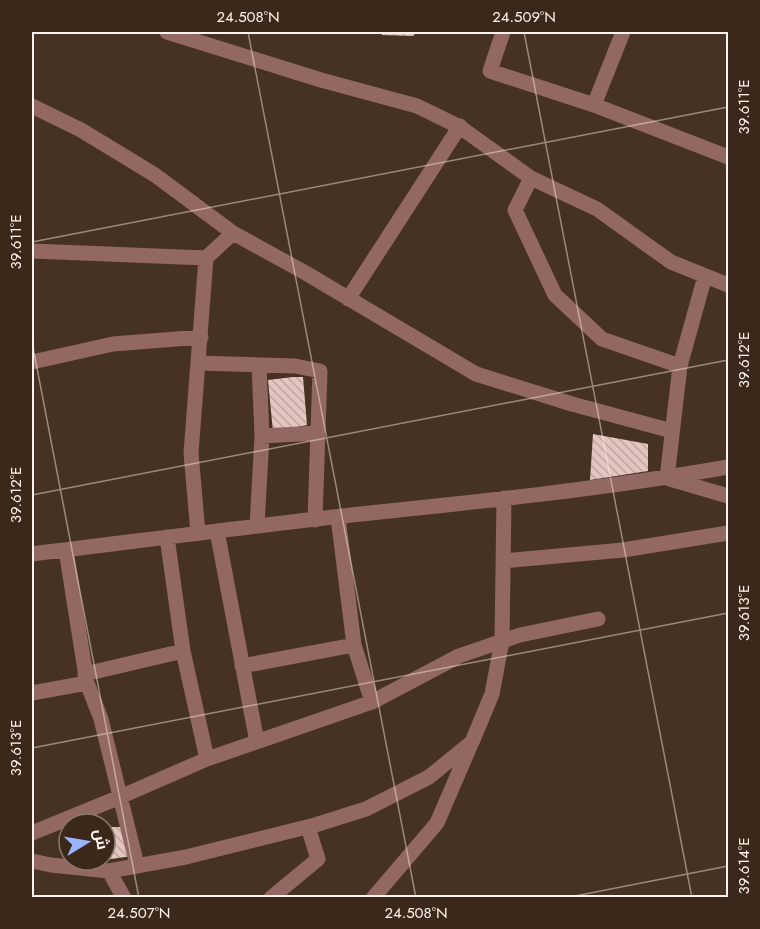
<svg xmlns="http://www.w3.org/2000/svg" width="760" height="929" font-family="Jost,Cairo,sans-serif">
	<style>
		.building { fill: url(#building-back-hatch) }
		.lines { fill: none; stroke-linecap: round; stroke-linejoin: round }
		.street { stroke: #936762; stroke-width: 15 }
		.ticks { fill: none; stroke: #fef3ec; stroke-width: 1.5; stroke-opacity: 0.45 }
		.neatline { fill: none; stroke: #fef3ec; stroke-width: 2 }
		.ticks-label { font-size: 15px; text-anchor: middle; fill: #fef3ec }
	</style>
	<defs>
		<pattern id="building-back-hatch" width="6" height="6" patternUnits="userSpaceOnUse" patternTransform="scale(1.5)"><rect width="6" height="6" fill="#e4c5bf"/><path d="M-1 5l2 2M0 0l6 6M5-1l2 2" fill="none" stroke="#bea6a1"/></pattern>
	</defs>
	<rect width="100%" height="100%" fill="#463225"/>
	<path class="building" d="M381 32H415L414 36 382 35Z
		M293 377H303L307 425 273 432 268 380Z
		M593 434 648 444V471L590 480Z
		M112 827H127L132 856 105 860V829Z"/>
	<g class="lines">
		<path class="street" d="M167 32 321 80 417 106 460 127 531 178 597 209 671 262 728 285
			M503 32 490 71 594 105 728 157
			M594 105 623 32
			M32 106 81 130 155 175 233 233 304 272 476 374 572 404 672 431
			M531 178 515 210 555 295 602 339 680 366
			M32 251 206 258
			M348 299 460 126
			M32 362 113 344 201 337
			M198 363 295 366 320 371 315 520
			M262 436 317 433
			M667 478 680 366 705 276
			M670 479 728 496
			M338 517 354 645 372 702
			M257 526 262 436 259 365
			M217 531 257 742
			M198 533 191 453 206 258 233 233
			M167 537 183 651 207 759
			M66 550 87 683 101 719 137 865
			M32 554C138 541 244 527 351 515 477 502 603 489 728 467
			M503 561 623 550 728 533
			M242 666 354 645
			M85 674 183 651
			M32 693 87 683
			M32 833 120 797 207 759 372 702 459 656 520 635 598 619
			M32 861 51 865 109 871 186 857 315 825 366 809 429 777 472 742 492 694 502 641 504 498
			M109 871 124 898
			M271 898 318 859 308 827
			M373 898 437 823 471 744"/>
	</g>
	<path class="ticks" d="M248 32 416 898M524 32 692 898M32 242 728 107M32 342 139 898M32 495 728 360M32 748 728 613M565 898 728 866"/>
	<rect width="760" height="929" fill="none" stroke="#3c281b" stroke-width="66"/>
	<g transform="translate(87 842) rotate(79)"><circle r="28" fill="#3c281b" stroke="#8a796f" stroke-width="1.5"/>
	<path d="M0-4.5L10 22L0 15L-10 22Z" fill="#9ab5fd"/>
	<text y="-9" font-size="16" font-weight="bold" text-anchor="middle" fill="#fef3ec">ش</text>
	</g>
	<rect x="33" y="33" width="694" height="863" class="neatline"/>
	<g class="ticks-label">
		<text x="248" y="22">24.508°N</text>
		<text x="524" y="22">24.509°N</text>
		<text transform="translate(744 107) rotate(-90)" y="5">39.611°E</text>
		<text transform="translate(16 242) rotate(-90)" y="5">39.611°E</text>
		<text transform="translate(744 360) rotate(-90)" y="5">39.612°E</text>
		<text transform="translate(16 495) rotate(-90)" y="5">39.612°E</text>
		<text transform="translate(744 613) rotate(-90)" y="5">39.613°E</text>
		<text transform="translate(16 748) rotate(-90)" y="5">39.613°E</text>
		<text transform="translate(744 866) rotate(-90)" y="5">39.614°E</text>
		<text x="139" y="918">24.507°N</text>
		<text x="416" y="918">24.508°N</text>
	</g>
</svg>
